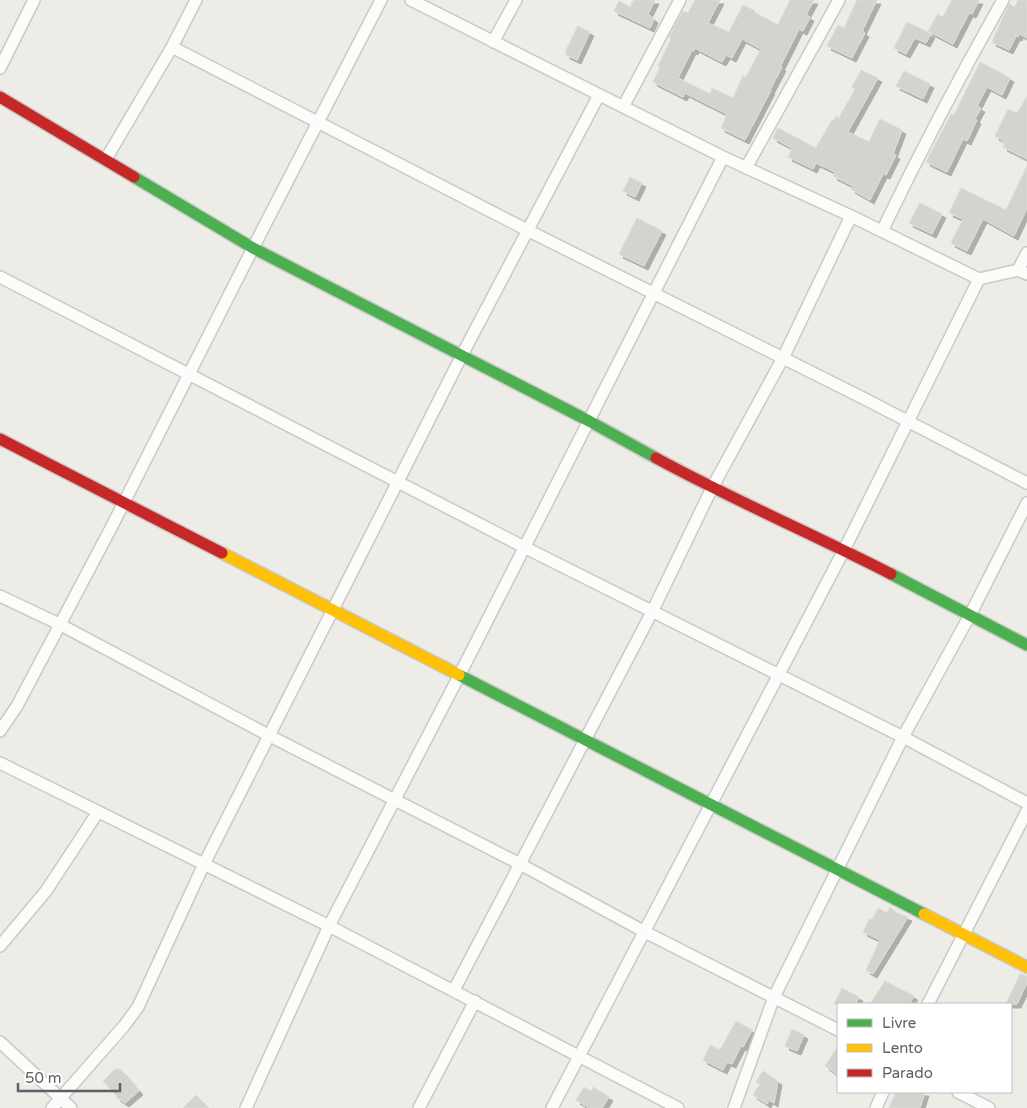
<svg xmlns="http://www.w3.org/2000/svg" width="1027" height="1108" font-family="'Varela Round',sans-serif">
	<style>
		.building { fill: #d4d3d0; stroke: #dcdbd6; fill-rule: evenodd; filter: url(#shadow) }
		.lines { fill: none; stroke-linecap: round; stroke-linejoin: round }
		.street-casing { stroke: #c9c9c8; stroke-width: 14 }
		.fast-casing { stroke: #c9c9c8; stroke-width: 14 }
		.slow-casing { stroke: #c9c9c8; stroke-width: 14 }
		.jam-casing { stroke: #c9c9c8; stroke-width: 14 }
		.street { stroke: #fcfcfb; stroke-width: 11 }
		.fast { stroke: #4caf50; stroke-width: 11 }
		.slow { stroke: #ffc107; stroke-width: 11 }
		.jam { stroke: #c62828; stroke-width: 11 }
	</style>
	<defs>
		<filter id="shadow"><feDropShadow dx="4" dy="4" stdDeviation="0" flood-color="#0004"/></filter>
	</defs>
	<rect width="100%" height="100%" fill="#edece7"/>
	<path class="building" d="M634 0H655L648 14 654 19 650 28 614 11 619 1 630 7Z
		M695 0H720L708 23 729 32 743 5 755 11 754 12 778 25 790 0H814L806 15 810 17 803 31 799 29 780 67H782L770 90H771L745 140 721 128 727 114 685 93 683 97 653 82 660 67 658 66 671 39 669 38 674 27 683 11 688 13ZM742 39 761 49 746 77 743 76 733 98 712 88 710 94 678 78 692 50 694 51 695 48 722 62 726 55 732 58Z
		M857 0H877L862 31 865 33 852 58 827 46 838 25 844 28Z
		M952 0H979L972 14 969 13 953 44 928 31 938 14 943 17Z
		M1018 0H1027V38L1019 34 1018 37 1016 36 1009 50 992 42 1009 4 1015 7Z
		M907 22 931 34 926 43 915 38 906 54 894 48Z
		M578 26 590 32 577 60 566 55V50Z
		M980 62 1010 78 1002 95 987 87 977 106 981 108 975 119 977 120 967 141 963 139 947 172 926 162 951 114 954 115Z
		M861 70 878 78 848 132 869 142 880 119 902 130 893 154 896 155 886 175 883 174 870 200 851 189 853 186 833 176 835 172 816 163 813 169 788 157 792 148 773 138 778 128 816 148 832 120 834 121 836 116 839 118 855 89 852 87Z
		M904 71 930 84 923 99 896 86Z
		M1027 96V159L1003 147 1005 144 1002 143 1003 140 995 136 1008 109 1017 113Z
		M1027 166V208L1014 236 983 219 967 251 951 243 963 219 949 213 961 188 1006 210Z
		M630 177 642 183 635 197 623 191Z
		M920 203 942 214 932 234 909 223Z
		M637 218 662 231 644 266 619 254Z
		M890 907 897 913 908 917 873 974 866 970 880 940 863 932 869 919 872 920 878 908 887 913Z
		M1020 974 1027 976V983L1017 1004H1006Z
		M885 981 914 996 909 1004H870Z
		M842 988 859 997 856 1004H834Z
		M736 1021 752 1030 743 1047 741 1046 732 1064 727 1062 723 1070 703 1060 710 1045 720 1050Z
		M792 1029 804 1035 797 1051 785 1046Z
		M838 1046V1075L825 1066Z
		M115 1069H120L139 1091 125 1103 116 1097 117 1096 103 1081Z
		M763 1071 778 1081 774 1103 769 1100 767 1104 753 1095 760 1084 756 1082Z
		M584 1087 591 1091 593 1087 609 1097 602 1108H589L576 1100Z
		M896 1092H925L920 1108H889Z
		M196 1095 209 1108H183Z"/>
	<g class="lines">
		<g class="street-casing">
			<path id="street" d="M411 0 723 157 851 216 979 279 1018 270 1027 274
				M493 42 516 0
				M172 47 527 230 863 398 1027 483
				M0 68 34 0
				M623 107 680 0
				M106 159 172 47 196 0
				M746 168 839 0
				M882 231C920 152 960 76 1003 0
				M1018 270 1027 253
				M0 277 524 547 903 737 1027 803
				M0 596 59 624 270 736 520 864 645 932 838 1030
				M0 731 17 706 112 526 253 248 381 0
				M0 763 329 926 678 1108
				M0 946 46 891 98 812
				M454 990 652 612 712 488 783 358 851 216
				M928 1004 1027 811
				M0 1042 71 1108
				M958 1092 989 1108
				M52 1108 124 1026 138 1007 204 864 462 355 599 95
				M246 1108 329 926 459 676 723 157
				M419 1108 475 1001
				M552 1108 844 550 979 279
				M734 1108 774 997 903 737 970 615 1027 503
				M876 1108 883 1092"/>
		</g>
		<g class="fast-casing">
			<path id="fast" d="M134 177 253 248 589 421 656 458
				M891 574 1027 645
				M459 675 924 914"/>
		</g>
		<g class="slow-casing">
			<path id="slow" d="M222 553 459 675
				M924 914 1027 967"/>
		</g>
		<g class="jam-casing">
			<path id="jam" d="M0 97 134 177
				M0 439 222 553
				M656 458C733 500 813 534 891 574"/>
		</g>
		<use href="#street" class="street"/>
		<use href="#fast" class="fast"/>
		<use href="#slow" class="slow"/>
		<use href="#jam" class="jam"/>
	</g>
	<rect x="837" y="1003" width="175" height="90" fill="#ffffff" stroke="#bec0c2"/>
	<rect x="847" y="1019" width="25" height="8" fill="#4caf50" stroke="#bec0c2"/>
	<text x="882" y="1028" font-size="15" fill="#5c6166">Livre</text>
	<rect x="847" y="1044" width="25" height="8" fill="#ffc107" stroke="#bec0c2"/>
	<text x="882" y="1053" font-size="15" fill="#5c6166">Lento</text>
	<rect x="847" y="1069" width="25" height="8" fill="#c62828" stroke="#bec0c2"/>
	<text x="882" y="1078" font-size="15" fill="#5c6166">Parado</text>
	<path d="M18 1083v8h102v-8" fill="none" stroke="#5c6166" stroke-width="2.5"/>
	<text x="25" y="1083" font-size="15" fill="#5c6166" stroke="#ffffff" stroke-width="4" paint-order="stroke">50 m</text>
</svg>
